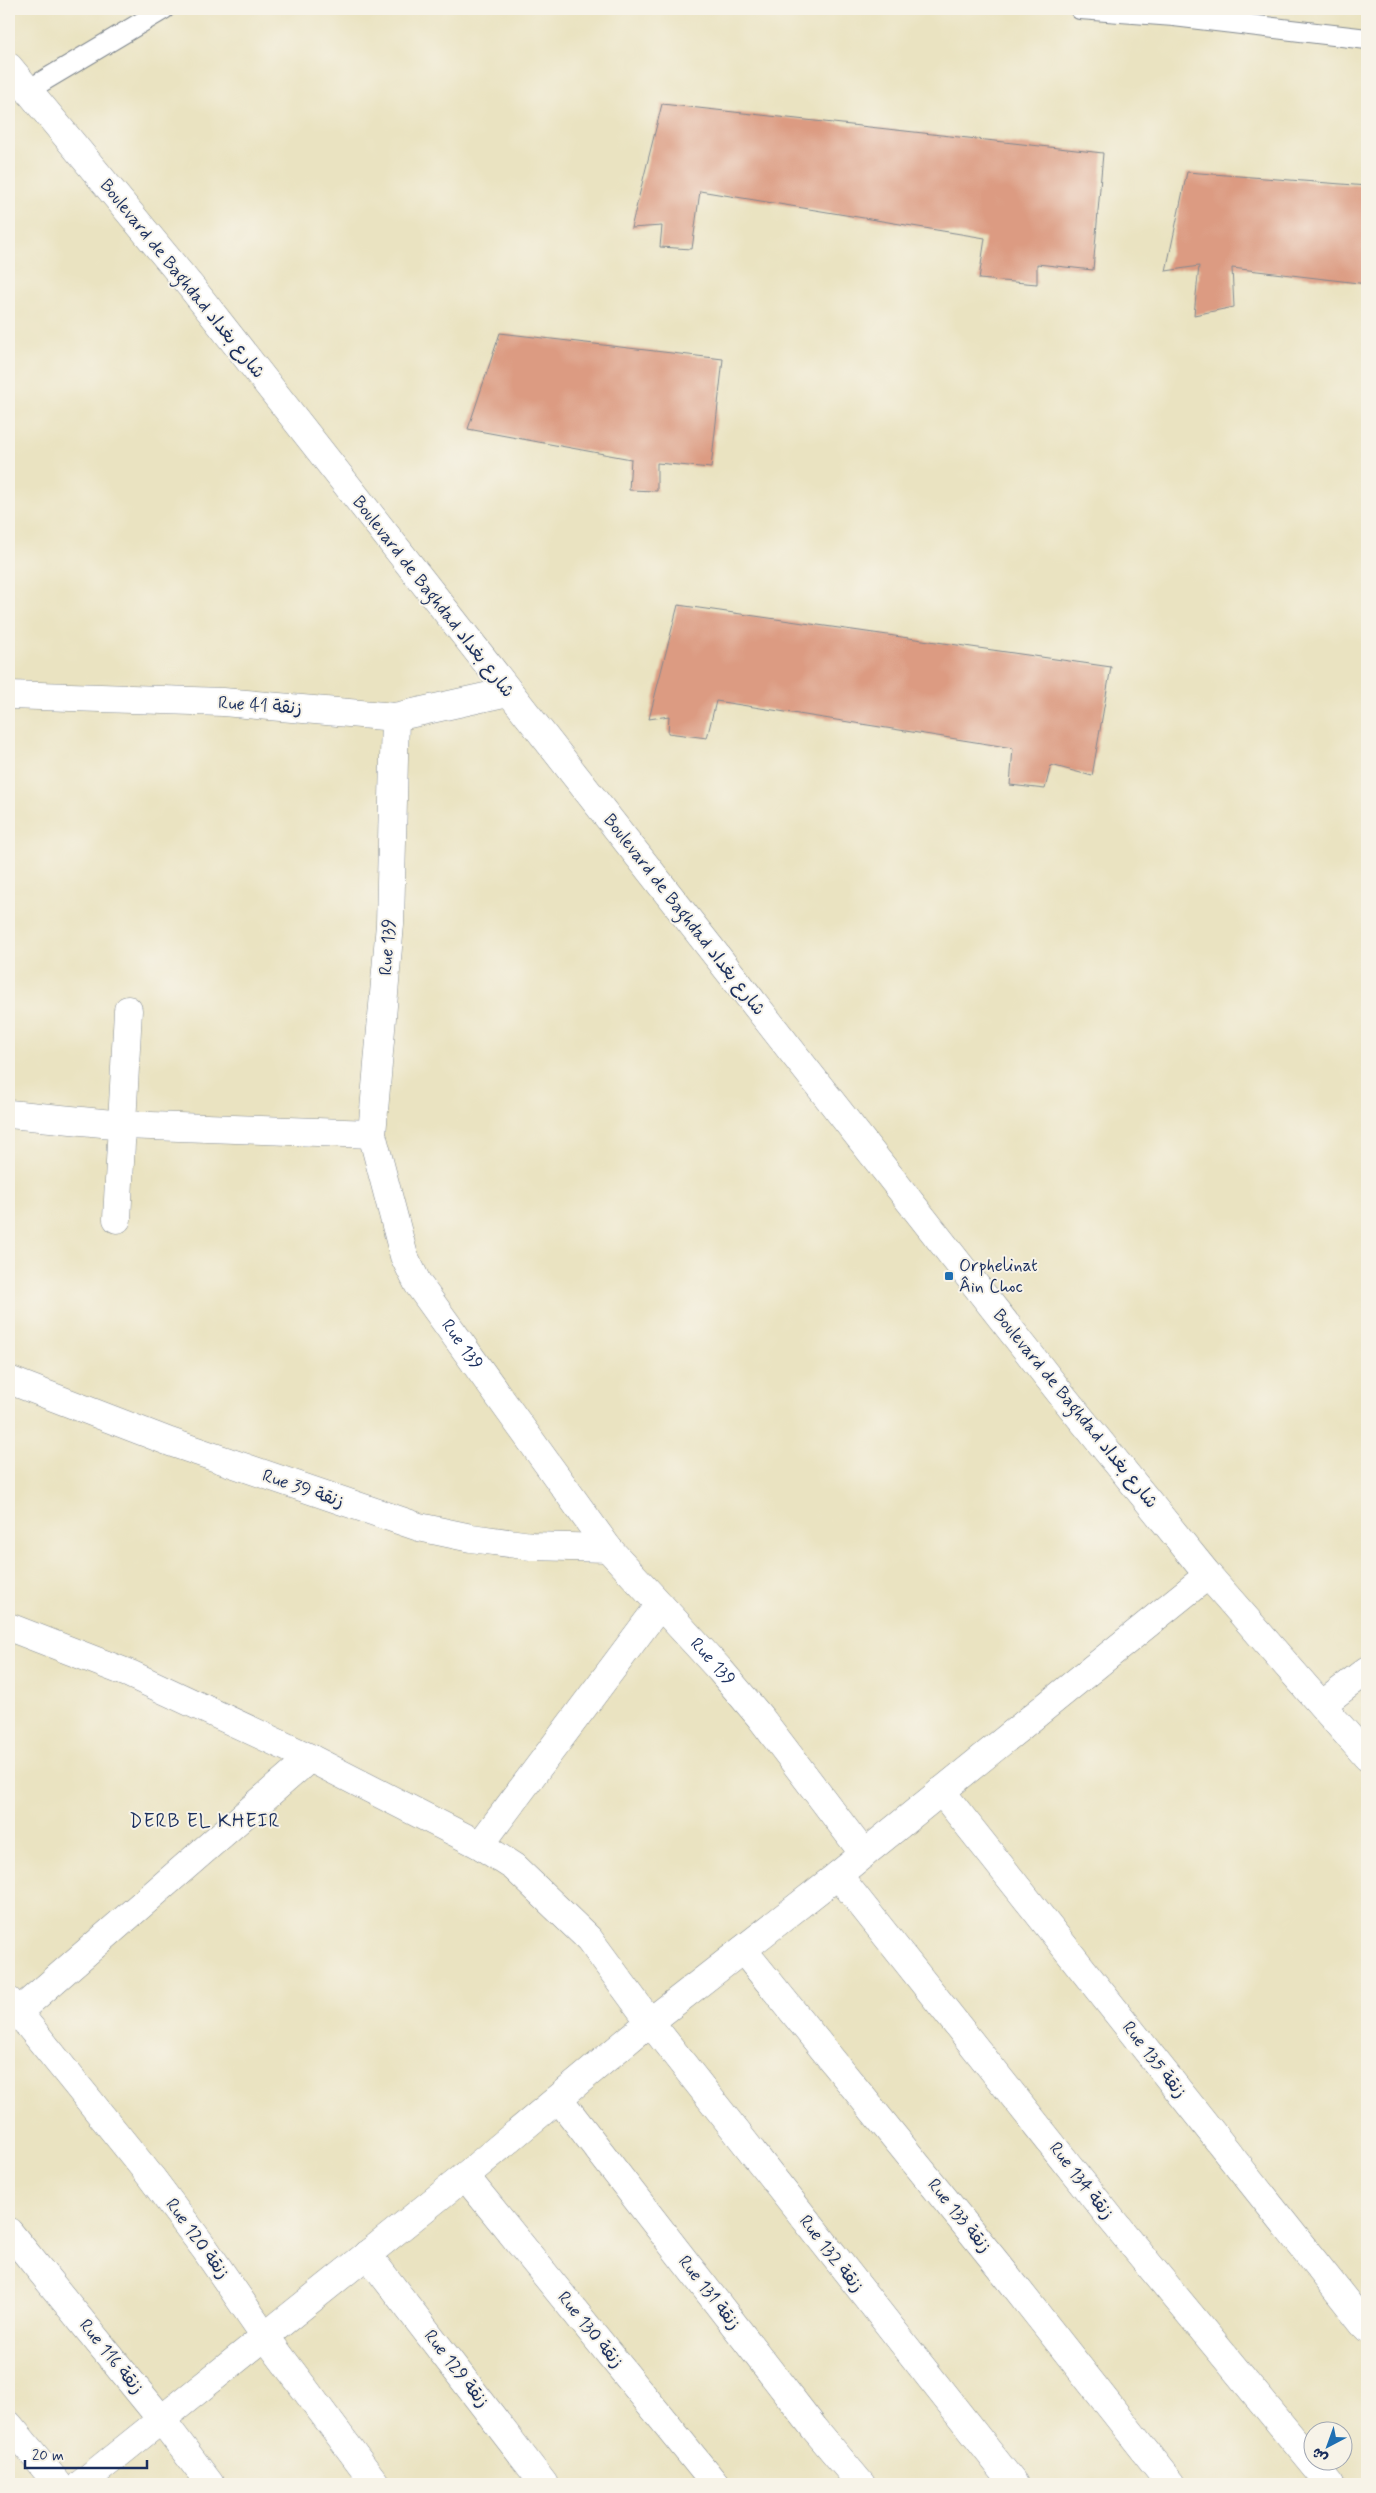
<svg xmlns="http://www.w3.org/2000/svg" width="1376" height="2493" font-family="Mynerve,'Playpen Sans Arabic',sans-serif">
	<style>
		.building { fill: #dc9b82 }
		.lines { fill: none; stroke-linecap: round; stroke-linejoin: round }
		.lane-casing { stroke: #828990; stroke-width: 22 }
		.street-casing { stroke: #828990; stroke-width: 29 }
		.secondary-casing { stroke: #828990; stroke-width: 29 }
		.lane { stroke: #fff; stroke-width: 20 }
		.street { stroke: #fff; stroke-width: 28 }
		.secondary { stroke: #fff; stroke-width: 28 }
		.poi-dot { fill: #1f6fb2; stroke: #f7f3e8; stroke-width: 2 }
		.labels { text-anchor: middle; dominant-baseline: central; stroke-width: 4; stroke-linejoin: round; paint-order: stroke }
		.street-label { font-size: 18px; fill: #1b2f5e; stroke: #f7f3e8 }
		.poi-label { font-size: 18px; fill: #1b2f5e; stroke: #f7f3e8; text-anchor: start }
		.neighbourhood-label { font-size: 19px; letter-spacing: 1px; fill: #1b2f5e; stroke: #f7f3e8 }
	</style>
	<rect width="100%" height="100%" fill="#f7f3e8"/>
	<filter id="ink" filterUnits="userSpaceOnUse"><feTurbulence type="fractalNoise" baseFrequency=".02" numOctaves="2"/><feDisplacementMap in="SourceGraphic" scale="10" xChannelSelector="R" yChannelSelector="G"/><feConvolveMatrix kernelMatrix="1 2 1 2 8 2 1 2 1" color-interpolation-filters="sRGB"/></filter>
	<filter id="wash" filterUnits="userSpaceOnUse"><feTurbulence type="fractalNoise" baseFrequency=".0096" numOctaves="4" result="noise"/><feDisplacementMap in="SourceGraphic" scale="20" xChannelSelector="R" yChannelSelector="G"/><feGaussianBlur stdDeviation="1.12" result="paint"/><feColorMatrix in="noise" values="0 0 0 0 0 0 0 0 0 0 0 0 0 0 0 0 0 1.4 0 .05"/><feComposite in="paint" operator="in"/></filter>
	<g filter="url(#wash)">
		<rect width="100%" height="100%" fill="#eae3c1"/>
		<g id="blocks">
			<path class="building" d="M662 104 1103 153 1093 270 1037 264V284L979 279 985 238 700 191 692 249 660 247 662 226 631 228Z
				M1187 172 1367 186V284L1232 268 1234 307 1194 315 1199 266 1166 271Z
				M500 333 723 359 711 468 657 463V491L629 490 631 459 468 429Z
				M678 605 1111 667 1092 776 1051 765 1045 789 1010 785 1013 748 716 701 707 738 668 733 669 716 649 719Z"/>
		</g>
	</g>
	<g filter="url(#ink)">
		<use href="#blocks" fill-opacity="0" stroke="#828990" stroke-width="1"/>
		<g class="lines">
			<g class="lane-casing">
				<path id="lane" d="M1080 9 1174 16 1367 39
					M28 90 164 9"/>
			</g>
			<g class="street-casing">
				<g id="street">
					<path d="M9 695 223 702 395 717 508 692"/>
					<path id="s1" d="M395 717 390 924 372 1134 404 1256 418 1284 608 1548 720 1670 760 1717 864 1854"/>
					<path d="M9 1114 123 1125 372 1134"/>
					<path d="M117 1219 128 1010"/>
					<path d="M9 1380 170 1442 419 1527 471 1538 531 1546 608 1548"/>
					<path d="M9 1627 130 1674 310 1758 480 1845 514 1867 589 1939 650 2022 1014 2484"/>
					<path d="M1323 1704 1367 1670"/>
					<path d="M941 1791 1367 2328"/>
					<path d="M480 1845 660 1605"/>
					<path d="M838 1875 1112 2220 1330 2484"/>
					<path d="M743 1950 1007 2276 1171 2484"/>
					<path d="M9 2001 151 2177 205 2249 265 2336 376 2484"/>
					<path d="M18 2012 310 1758"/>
					<path d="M559 2099 814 2428 861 2484"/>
					<path d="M465 2176 715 2484"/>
					<path d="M9 2232 161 2419 210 2484"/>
					<path d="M367 2254 544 2484"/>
					<path d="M9 2425 58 2484"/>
					<path d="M81 2484 465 2176 650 2022 838 1875 1208 1575"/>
				</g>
			</g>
			<g class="secondary-casing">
				<path id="secondary" d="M9 67 192 288 1065 1399 1208 1575 1367 1757"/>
			</g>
			<use href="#lane" class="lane"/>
			<use href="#street" class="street"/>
			<use href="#secondary" class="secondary"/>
		</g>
	</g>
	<rect class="poi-dot" x="944" y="1271" width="10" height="10" rx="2.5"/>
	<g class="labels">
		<g class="street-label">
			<text transform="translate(182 279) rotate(51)">Boulevard de Baghdad شارع بغداد</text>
			<text transform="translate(433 597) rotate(52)">Boulevard de Baghdad شارع بغداد</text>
			<text transform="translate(260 706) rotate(4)">Rue 41 زنقة</text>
			<text transform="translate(684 915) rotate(52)">Boulevard de Baghdad شارع بغداد</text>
			<text transform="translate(388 947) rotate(-86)">Rue 139</text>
			<text stroke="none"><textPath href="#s1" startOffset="650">Rue 139</textPath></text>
			<text transform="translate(1075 1409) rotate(51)">Boulevard de Baghdad شارع بغداد</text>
			<text transform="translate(303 1489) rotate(19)">Rue 39 زنقة</text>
			<text stroke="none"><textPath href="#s1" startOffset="1055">Rue 139</textPath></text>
			<text transform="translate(1154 2060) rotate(52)">Rue 135 زنقة</text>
			<text transform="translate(1081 2181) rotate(52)">Rue 134 زنقة</text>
			<text transform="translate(959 2216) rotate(51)">Rue 133 زنقة</text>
			<text transform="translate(197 2239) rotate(54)">Rue 120 زنقة</text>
			<text transform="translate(831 2254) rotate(52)">Rue 132 زنقة</text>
			<text transform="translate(709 2293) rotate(52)">Rue 131 زنقة</text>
			<text transform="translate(590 2330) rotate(51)">Rue 130 زنقة</text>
			<text transform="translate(111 2357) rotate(51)">Rue 116 زنقة</text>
			<text transform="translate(456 2369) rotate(52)">Rue 129 زنقة</text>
		</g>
		<g class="poi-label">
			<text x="959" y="1266">Orphelinat<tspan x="959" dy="21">Âin Choc</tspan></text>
		</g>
		<g class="neighbourhood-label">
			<text x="205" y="1821">DERB EL KHEIR</text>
		</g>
	</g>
	<rect width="1376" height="2493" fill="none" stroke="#f7f3e8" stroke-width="30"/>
	<g transform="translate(1328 2446) rotate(221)"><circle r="24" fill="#f7f3e8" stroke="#9fa5b1"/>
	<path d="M0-4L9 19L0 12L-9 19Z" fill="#1f6fb2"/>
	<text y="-8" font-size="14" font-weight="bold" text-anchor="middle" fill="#1b2f5e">ش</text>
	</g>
	<path d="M25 2460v8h122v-8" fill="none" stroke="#1b2f5e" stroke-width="2.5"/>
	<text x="32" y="2460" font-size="15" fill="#1b2f5e" stroke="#f7f3e8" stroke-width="4" paint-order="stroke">20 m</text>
</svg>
